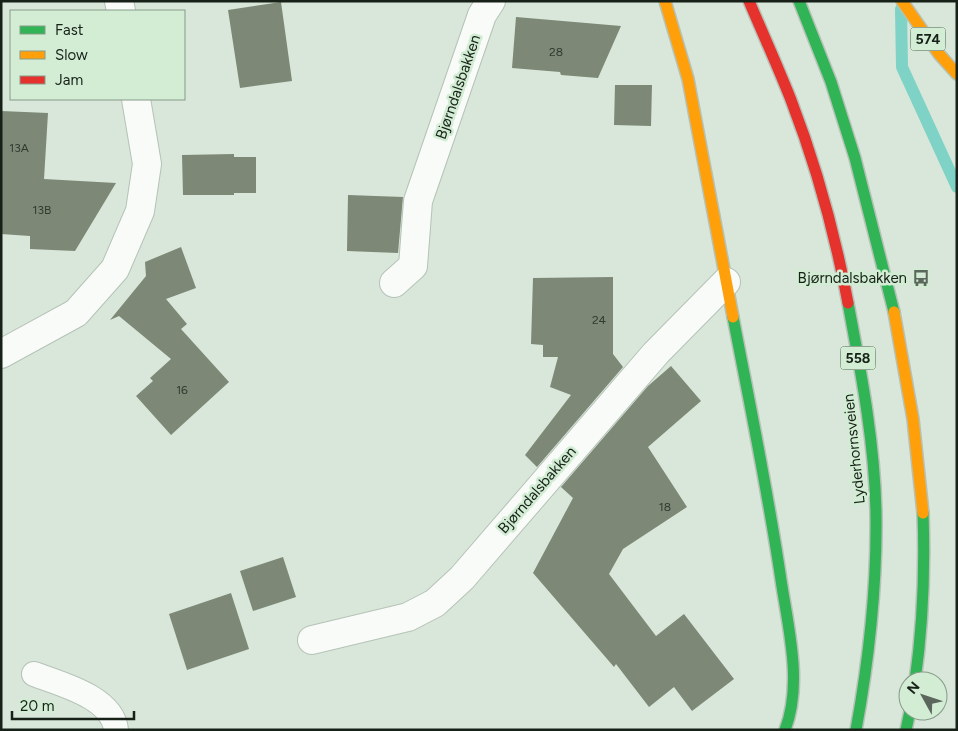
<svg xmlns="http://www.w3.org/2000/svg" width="958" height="731" font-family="Figtree,sans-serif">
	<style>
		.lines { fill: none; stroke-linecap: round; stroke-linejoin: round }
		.stream { stroke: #7fd3c6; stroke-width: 12 }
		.building { fill: #7d8877 }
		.lane-casing { stroke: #b6c2b7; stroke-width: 26 }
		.street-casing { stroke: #b6c2b7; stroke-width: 30 }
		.fast-casing { stroke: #b6c2b7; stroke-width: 14 }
		.slow-casing { stroke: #b6c2b7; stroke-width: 14 }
		.jam-casing { stroke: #b6c2b7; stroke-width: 14 }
		.lane { stroke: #f9fbf9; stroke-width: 24 }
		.street { stroke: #f9fbf9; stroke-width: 28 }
		.fast { stroke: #30b455; stroke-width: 11 }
		.slow { stroke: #ff9f0a; stroke-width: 11 }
		.jam { stroke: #e5322d; stroke-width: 11 }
		.labels { text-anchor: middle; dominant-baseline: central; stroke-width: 5; stroke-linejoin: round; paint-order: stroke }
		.number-label { font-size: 12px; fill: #303b30 }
		.shield { fill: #d2edd4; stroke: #4f5e50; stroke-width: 1 }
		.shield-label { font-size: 14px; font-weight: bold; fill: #172118 }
		.street-label { font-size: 15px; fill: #172118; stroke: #d2edd4 }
		.poi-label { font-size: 15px; fill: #172118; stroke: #d2edd4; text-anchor: end }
	</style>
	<rect width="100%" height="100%" fill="#d8e7d9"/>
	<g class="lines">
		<path class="stream" d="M901 9 902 67 957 187"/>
	</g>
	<path class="building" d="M281 2 292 81 240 88 228 10Z
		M516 17 621 26 598 78 561 75 560 72 512 68Z
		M615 85H652L651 126 614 125Z
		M1 111 48 113 44 179 116 183 75 251 30 249V236L1 234Z
		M234 154V157H256V193H234V195H183L182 155Z
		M348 195 403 197 398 253 347 251Z
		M181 247 196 288 166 299 187 324 181 329 229 382 171 435 136 396 153 381 150 378 171 359 119 316 110 320 146 276 145 262Z
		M613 277V354L623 367 537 467 525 455 571 395 550 387 558 357H543V345L531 344 533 278Z
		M671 366 701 401 648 447 687 507 623 549 609 574 656 636 684 614 734 679 692 711 674 687 649 707 616 664 614 667 533 573 573 498 561 487 648 386Z
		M283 557 296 597 253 611 240 571Z
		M231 593 249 649 187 670 169 614Z"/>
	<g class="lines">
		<g class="lane-casing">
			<path id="lane" d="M34 674C60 684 113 697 116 730"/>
		</g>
		<g class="street-casing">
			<path id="street" d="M119 1 121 11
				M394 283 413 266 418 201 482 15 491 1
				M1 354 76 313 115 269 140 211 147 164 136 99
				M312 640 408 617 435 603 462 578 656 353 726 282"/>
		</g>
		<g class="fast-casing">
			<path id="fast" d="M799 1 831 82 855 158 894 312
				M848 303C861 372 875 444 876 514 877 587 869 659 856 730
				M733 317C750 405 768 492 781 580 788 627 803 684 785 730
				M915 681C923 625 925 569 923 513
				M906 730 910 711"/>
		</g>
		<g class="slow-casing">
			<path id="slow" d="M665 1 688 79 733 317
				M902 1 939 54 957 74
				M894 312 913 419 923 513"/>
		</g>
		<g class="jam-casing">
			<path id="jam" d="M749 1C763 34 778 67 791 100 816 165 835 234 848 303"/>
		</g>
		<use href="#lane" class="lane"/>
		<use href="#street" class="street"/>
		<use href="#fast" class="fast"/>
		<use href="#slow" class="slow"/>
		<use href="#jam" class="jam"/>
	</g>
	<defs>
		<g id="bus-bare" transform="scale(1.35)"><path d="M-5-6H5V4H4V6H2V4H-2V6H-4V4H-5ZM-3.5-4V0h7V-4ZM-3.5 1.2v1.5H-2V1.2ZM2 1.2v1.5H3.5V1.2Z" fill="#5b665c" stroke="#d2edd4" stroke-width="2.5" paint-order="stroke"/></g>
	</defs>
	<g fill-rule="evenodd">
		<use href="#bus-bare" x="921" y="278"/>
	</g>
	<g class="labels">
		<g class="number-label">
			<text x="556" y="52">28</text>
			<text x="19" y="148">13A</text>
			<text x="42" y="210">13B</text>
			<text x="599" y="320">24</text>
			<text x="182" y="390">16</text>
			<text x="665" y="507">18</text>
		</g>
		<g class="shield">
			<rect x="910.5" y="27.5" width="35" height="23" rx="4"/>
			<rect x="840.5" y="346.5" width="35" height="23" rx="4"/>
		</g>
		<g class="shield-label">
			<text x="928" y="39">574</text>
			<text x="858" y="358">558</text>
		</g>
		<g class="street-label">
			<text transform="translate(458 87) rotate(-71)">Bjørndalsbakken</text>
			<text transform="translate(854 449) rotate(-96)">Lyderhornsveien</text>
			<text transform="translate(537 490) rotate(-49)">Bjørndalsbakken</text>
		</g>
		<g class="poi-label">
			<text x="907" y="278">Bjørndalsbakken</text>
		</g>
	</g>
	<rect width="958" height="731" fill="none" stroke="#172118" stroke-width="5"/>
	<rect x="10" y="10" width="175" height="90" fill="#d2edd4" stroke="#879b89"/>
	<rect x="20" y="26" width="25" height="8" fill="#30b455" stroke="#879b89"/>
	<text x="55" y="35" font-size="15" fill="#172118">Fast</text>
	<rect x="20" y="51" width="25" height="8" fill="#ff9f0a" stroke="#879b89"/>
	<text x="55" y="60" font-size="15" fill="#172118">Slow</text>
	<rect x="20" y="76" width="25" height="8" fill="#e5322d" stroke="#879b89"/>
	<text x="55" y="85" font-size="15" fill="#172118">Jam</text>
	<g transform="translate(923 696) rotate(310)"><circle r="24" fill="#d2edd4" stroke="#879b89"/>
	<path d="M0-4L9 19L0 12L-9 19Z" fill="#5b665c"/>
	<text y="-8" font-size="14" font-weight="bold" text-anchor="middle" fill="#172118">N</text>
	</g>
	<path d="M12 711v8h122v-8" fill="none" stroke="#172118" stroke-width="2.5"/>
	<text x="20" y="711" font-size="15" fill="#172118" stroke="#d2edd4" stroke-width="4" paint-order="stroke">20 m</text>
</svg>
